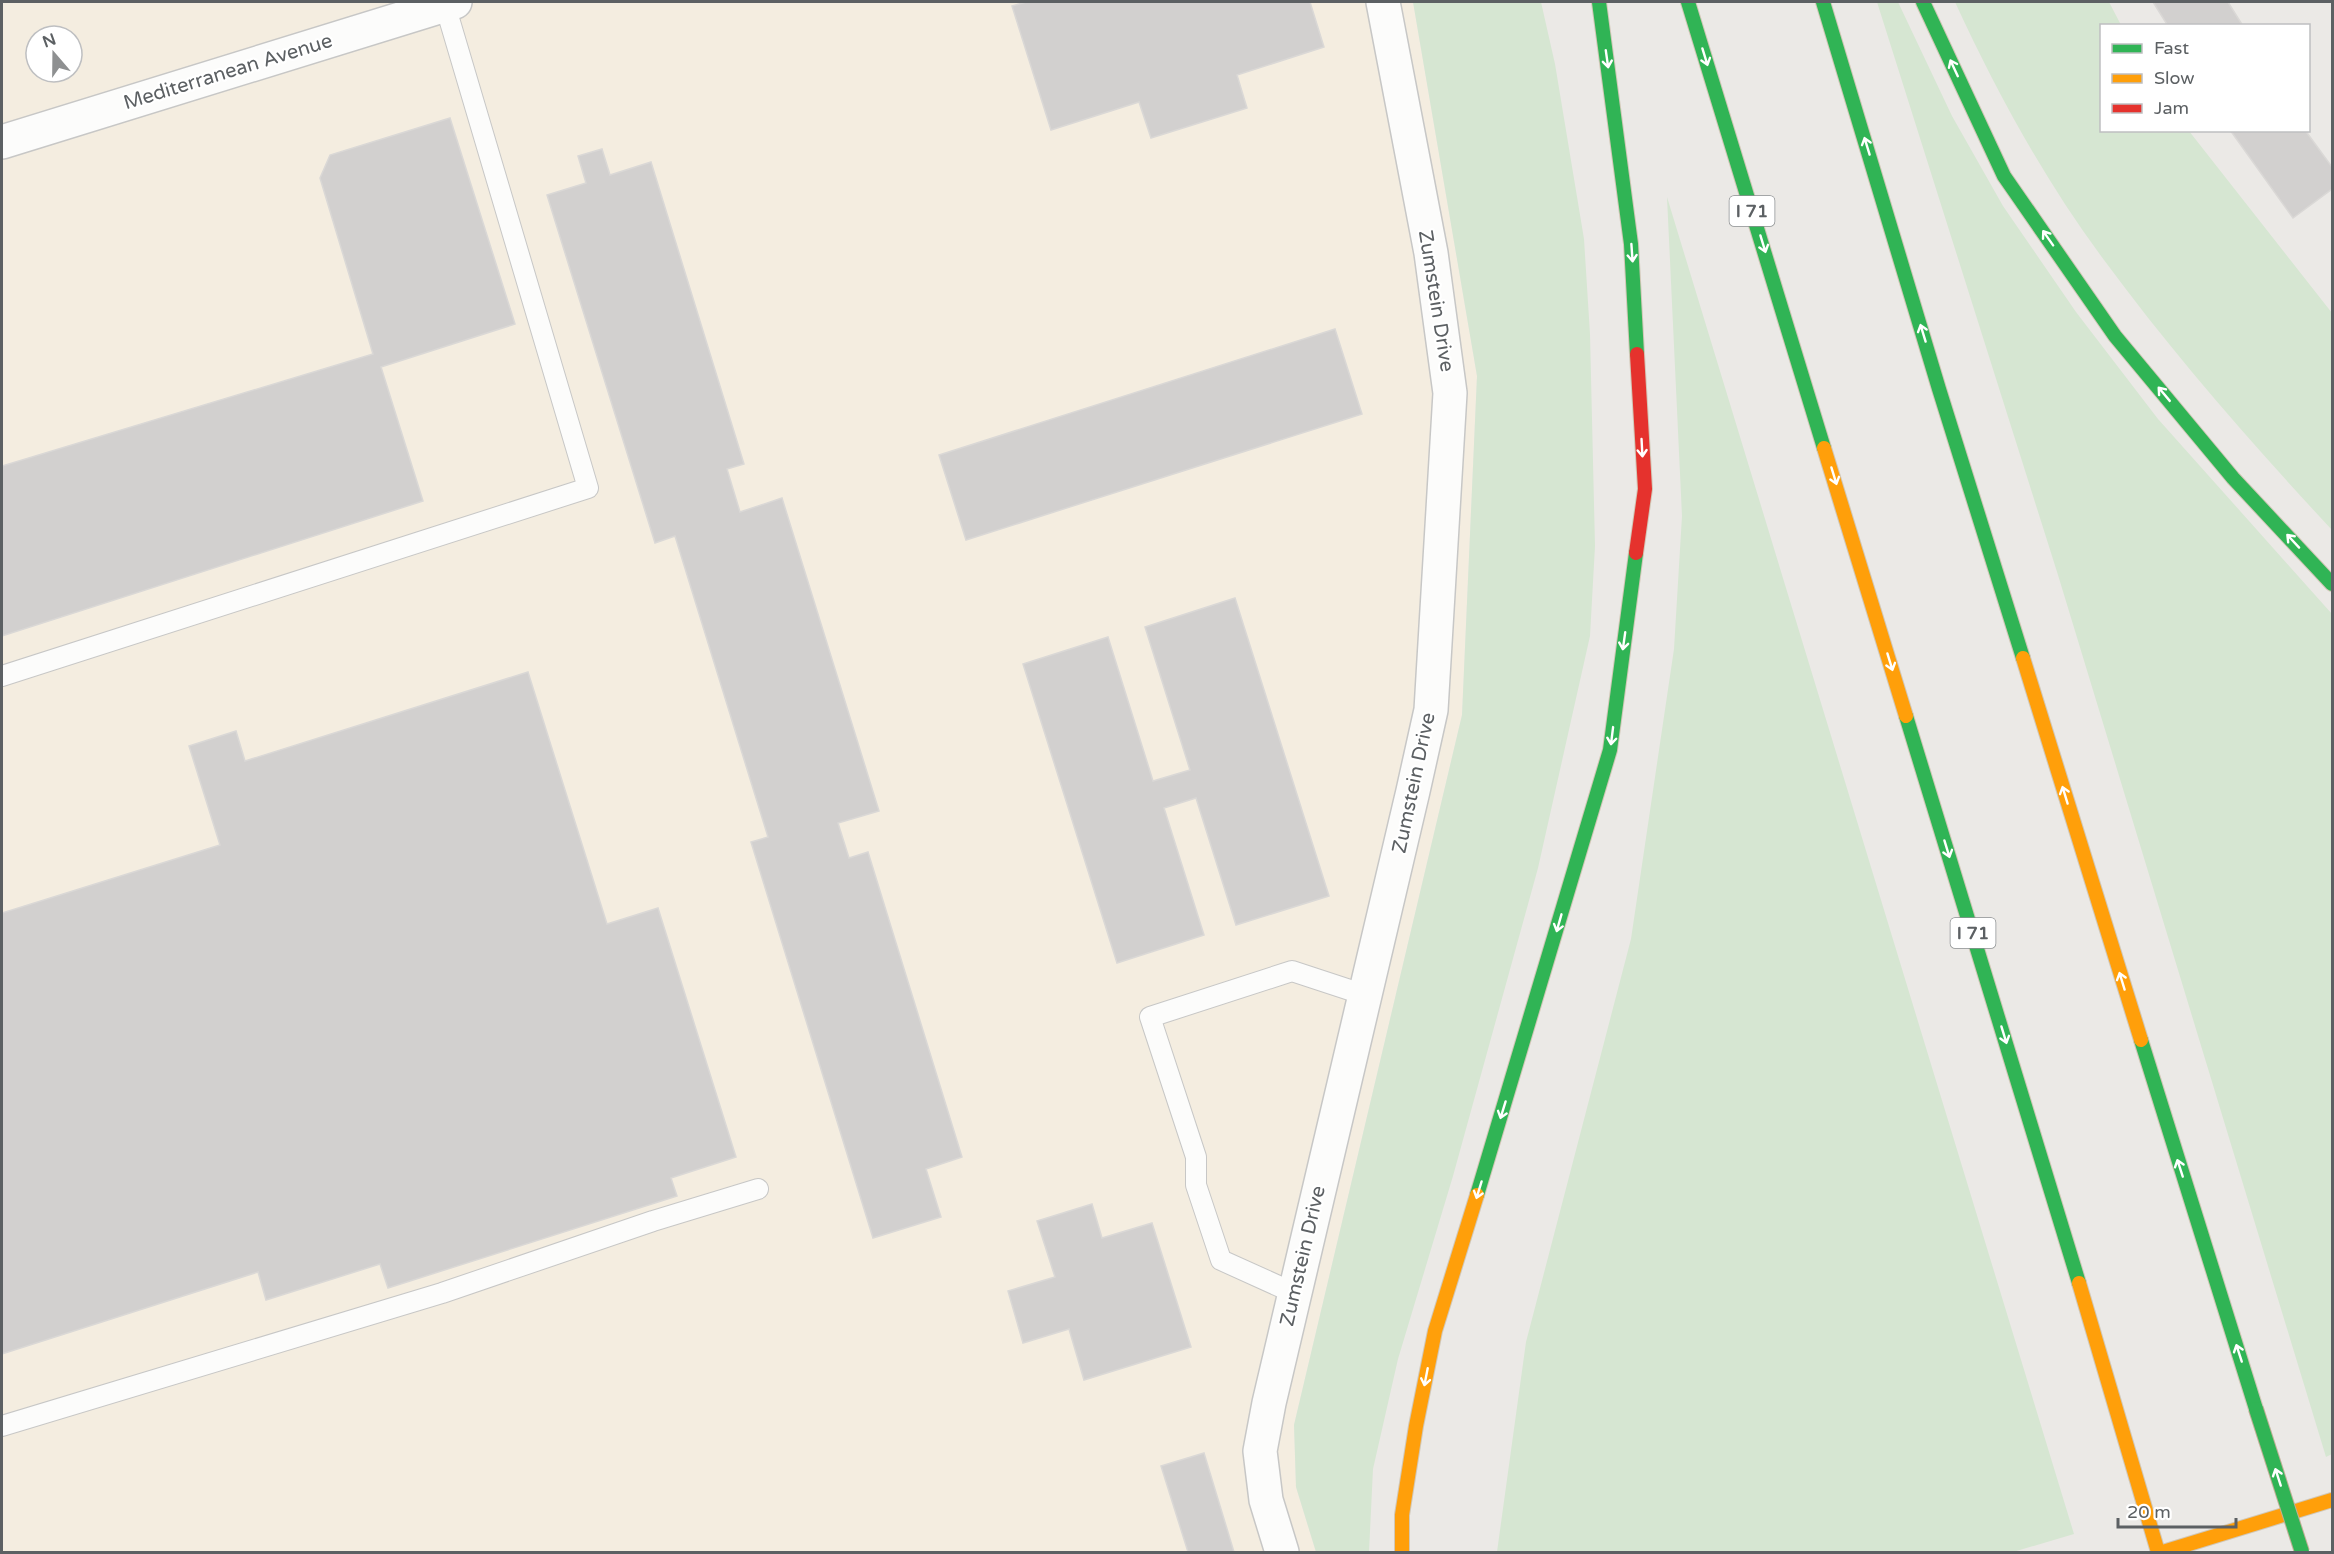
<svg xmlns="http://www.w3.org/2000/svg" width="2334" height="1554" font-family="'Varela Round',sans-serif">
  <rect width="100%" height="100%" fill="#ebe9e6"/>
  <!-- commercial -->
  <path fill="#f4ede0" fill-rule="evenodd" d="M2,2H1413L1477,376L1462,715L1294,1425L1296,1487L1316,1552H2ZM36,36H72V72H36Z"/>
  <!-- green -->
  <path fill="#d6e6d2" d="M1413,2H1541L1555,64L1584,239L1590,334L1595,546L1590,636L1538,868L1453,1176L1398,1359L1373,1469L1369,1552H1316L1296,1487L1294,1425L1462,715L1477,376Z
    M1877,2H1898L1952,116L2003,206L2076,312L2158,419L2332,614V1454L2326,1457L2058,575Z
    M1955,2H2109L2121,25L2102,26V130L2189,131L2332,313V530C2252,444 2174,355 2104,260C2045,181 1996,91 1955,2Z
    M1667,197L2074,1534L2013,1552H1497L1526,1342L1631,939L1674,649L1682,516Z"/>
  <!-- building -->
  <path fill="#d2d0cf" stroke="#dad8d6" stroke-width="1.5" d="M1026,2H1310L1324,47L1237,75L1247,108L1151,138L1139,102L1051,130L1012,6Z
    M2153,2H2228L2243,26H2168Z
    M450,118L515,324L381,367L423,501L2,636V466L373,354L320,178L330,155Z
    M2230,130H2305L2332,167V189L2293,218Z
    M602,149L610,175L651,162L744,464L727,469L740,512L782,498L879,811L838,823L849,858L868,852L962,1157L926,1169L941,1217L873,1238L751,842L768,837L675,536L655,543L547,195L586,183L578,156Z
    M1335,329L1362,414L966,540L939,455Z
    M1235,598L1329,896L1236,925L1196,798L1164,808L1204,935L1117,963L1023,664L1108,637L1153,781L1190,770L1145,627Z
    M528,672L607,924L658,908L736,1157L671,1178L677,1196L388,1288L380,1264L266,1300L258,1272L2,1354V913L220,845L189,746L236,731L245,761Z
    M1092,1204L1102,1238L1152,1223L1191,1347L1084,1380L1069,1329L1023,1343L1008,1291L1055,1277L1037,1221Z
    M1204,1453L1234,1552H1188L1161,1466Z"/>
  <g fill="none" stroke-linecap="round" stroke-linejoin="round">
    <defs>
      <path id="lane" d="M2,676L588,488L445,5
        M1294,1293L1221,1260L1196,1185V1157L1150,1017L1292,971L1365,995
        M2,1426L442,1293L653,1221L758,1189"/>
      <path id="street" d="M2,142L455,2
        M1282,1552L1266,1500L1260,1451L1269,1403L1413,791L1431,710L1450,393L1431,253L1383,2"/>
      <path id="fast" d="M1599,2L1631,244L1637,354
        M1688,2L1824,448
        M1823,2L1939,389L2023,658
        M1923,2L2004,176L2115,336L2233,478L2332,584
        M1906,716L2079,1283
        M2141,1040L2256,1409
        M1477,1195L1610,750L1636,553"/>
      <path id="slow" d="M1824,448L1906,716
        M2023,658L2141,1040
        M2079,1283L2158,1552
        M1402,1552V1515L1416,1426L1435,1331L1477,1195
        M2163,1552L2332,1500"/>
      <path id="jam" d="M1636,553L1645,489L1637,354"/>
    </defs>
    <!-- lane casing -->
    <use href="#lane" stroke="#c7c7c6" stroke-width="22"/>
    <!-- street casing -->
    <use href="#street" stroke="#c7c7c6" stroke-width="36"/>
    <!-- fast casing -->
    <use href="#fast" stroke="#d1c7b6" stroke-width="16"/>
    <!-- slow casing -->
    <use href="#slow" stroke="#d1c7b6" stroke-width="16"/>
    <!-- jam casing -->
    <use href="#jam" stroke="#d1c7b6" stroke-width="16"/>
    <!-- lane -->
    <use href="#lane" stroke="#fcfcfb" stroke-width="20"/>
    <!-- street -->
    <use href="#street" stroke="#fcfcfb" stroke-width="33"/>
    <!-- fast -->
    <use href="#fast" stroke="#30b455" stroke-width="14"/>
    <!-- slow -->
    <use href="#slow" stroke="#ff9f0a" stroke-width="14"/>
    <!-- jam -->
    <use href="#jam" stroke="#e5322d" stroke-width="14"/>
    <defs>
      <path id="fast-bridge" d="M2256,1409L2302,1552"/>
    </defs>
    <!-- fast-bridge casing -->
    <use href="#fast-bridge" stroke="#c0af96" stroke-width="16" stroke-linecap="butt"/>
    <!-- fast-bridge -->
    <use href="#fast-bridge" stroke="#30b455" stroke-width="14"/>
  </g>
  <!-- one-way arrows -->
  <defs><path id="oneway-shaft" d="M-6 0H5M1.5-3L5.5 0L1.5 3" fill="none" stroke-width="1.6" stroke-linecap="round" stroke-linejoin="round" transform="scale(1.5)"/></defs>
  <g stroke="#fff">
    <use href="#oneway-shaft" transform="translate(1705 57) rotate(73)"/>
    <use href="#oneway-shaft" transform="translate(1607 59) rotate(82)"/>
    <use href="#oneway-shaft" transform="translate(1954 68) rotate(-115)"/>
    <use href="#oneway-shaft" transform="translate(1867 146) rotate(-107)"/>
    <use href="#oneway-shaft" transform="translate(2048 238) rotate(-125)"/>
    <use href="#oneway-shaft" transform="translate(1763 244) rotate(73)"/>
    <use href="#oneway-shaft" transform="translate(1632 253) rotate(86)"/>
    <use href="#oneway-shaft" transform="translate(1923 333) rotate(-107)"/>
    <use href="#oneway-shaft" transform="translate(2164 394) rotate(-130)"/>
    <use href="#oneway-shaft" transform="translate(1642 448) rotate(87)"/>
    <use href="#oneway-shaft" transform="translate(1834 476) rotate(73)"/>
    <use href="#oneway-shaft" transform="translate(2293 541) rotate(-133)"/>
    <use href="#oneway-shaft" transform="translate(1624 641) rotate(98)"/>
    <use href="#oneway-shaft" transform="translate(1890 662) rotate(73)"/>
    <use href="#oneway-shaft" transform="translate(1612 736) rotate(97)"/>
    <use href="#oneway-shaft" transform="translate(2065 795) rotate(-107)"/>
    <use href="#oneway-shaft" transform="translate(1947 849) rotate(73)"/>
    <use href="#oneway-shaft" transform="translate(1559 923) rotate(106)"/>
    <use href="#oneway-shaft" transform="translate(2122 981) rotate(-107)"/>
    <use href="#oneway-shaft" transform="translate(2004 1035) rotate(73)"/>
    <use href="#oneway-shaft" transform="translate(1503 1110) rotate(107)"/>
    <use href="#oneway-shaft" transform="translate(2180 1168) rotate(-108)"/>
    <use href="#oneway-shaft" transform="translate(1479 1190) rotate(107)"/>
    <use href="#oneway-shaft" transform="translate(2239 1353) rotate(-108)"/>
    <use href="#oneway-shaft" transform="translate(1426 1377) rotate(101)"/>
    <use href="#oneway-shaft" transform="translate(2278 1477) rotate(-108)"/>
  </g>
  <g text-anchor="middle" dominant-baseline="central" stroke-width="4.5" stroke-linejoin="round" paint-order="stroke">
    <!-- shield labels -->
    <g fill="#fff" stroke="#8d9092" stroke-width="1.5">
      <rect x="1729.5" y="196" width="45" height="30" rx="4.5"/>
      <rect x="1950.5" y="918" width="45" height="30" rx="4.5"/>
    </g>
    <g font-size="18" font-weight="bold" fill="#5c6063">
      <text x="1752" y="211">I 71</text>
      <text x="1973" y="933">I 71</text>
    </g>
    <!-- street labels -->
    <g font-size="20" fill="#5c6063" stroke="#fff">
      <text transform="translate(228 72) rotate(-17)">Mediterranean Avenue</text>
      <text transform="translate(1436 301) rotate(81)">Zumstein Drive</text>
      <text transform="translate(1414 783) rotate(-78)">Zumstein Drive</text>
      <text transform="translate(1303 1256) rotate(-77)">Zumstein Drive</text>
    </g>
  </g>
  <!-- border -->
  <rect width="2334" height="1554" fill="none" stroke="#5c6063" stroke-width="6"/>
  <!-- legend -->
  <rect x="2100" y="24" width="210" height="108" fill="#ffffff" stroke="#bebfc1" stroke-width="1.5"/>
  <rect x="2112" y="44" width="30" height="9" fill="#30b455" stroke="#bebfc1" stroke-width="1.5"/>
  <text x="2154" y="54" font-size="18" fill="#5c6063">Fast</text>
  <rect x="2112" y="74" width="30" height="9" fill="#ff9f0a" stroke="#bebfc1" stroke-width="1.5"/>
  <text x="2154" y="84" font-size="18" fill="#5c6063">Slow</text>
  <rect x="2112" y="104" width="30" height="9" fill="#e5322d" stroke="#bebfc1" stroke-width="1.5"/>
  <text x="2154" y="114" font-size="18" fill="#5c6063">Jam</text>
  <!-- north arrow -->
  <g transform="translate(54 54) rotate(340)"><circle r="28" fill="#ffffff" stroke="#bebfc1" stroke-width="1.5"/>
  <path d="M0-4.5L10 22L0 15L-10 22Z" fill="#8e9091"/>
  <text y="-9" font-size="16" font-weight="bold" text-anchor="middle" fill="#5c6063">N</text>
  </g>
  <!-- scale -->
  <path d="M2118 1518v9h118v-9" fill="none" stroke="#5c6063" stroke-width="3"/>
  <text x="2127" y="1518" font-size="18" fill="#5c6063" stroke="#ffffff" stroke-width="4.5" paint-order="stroke">20 m</text>
</svg>
